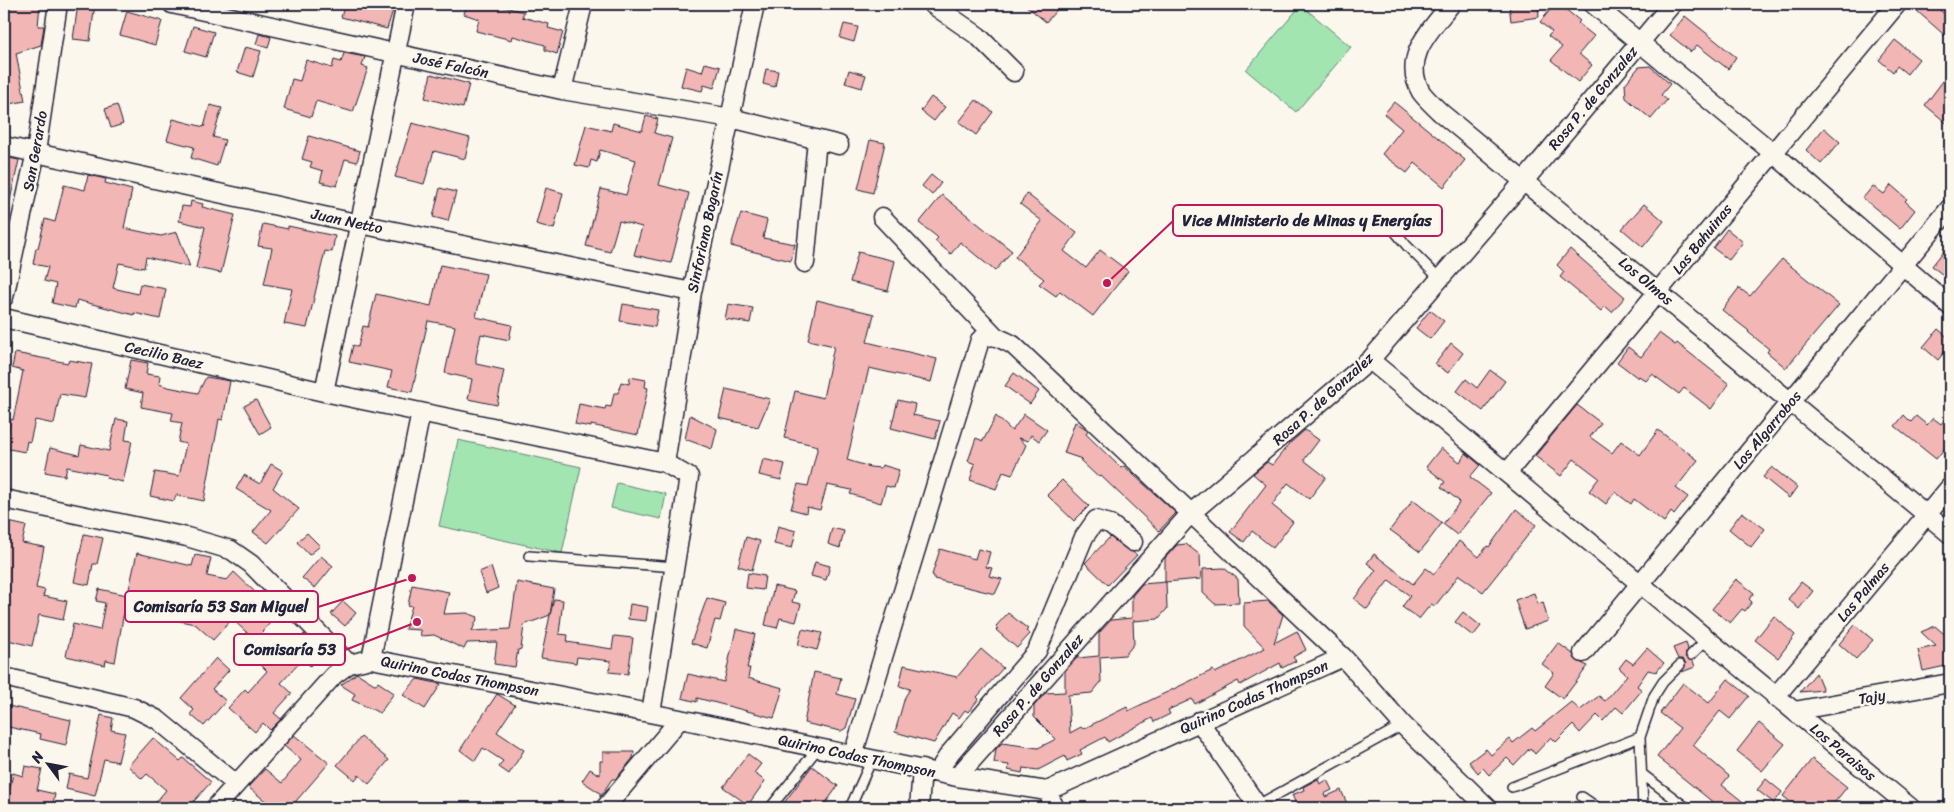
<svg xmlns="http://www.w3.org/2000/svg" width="1954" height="812" font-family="Sriracha,sans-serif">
  <rect width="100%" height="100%" fill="#fbf7ec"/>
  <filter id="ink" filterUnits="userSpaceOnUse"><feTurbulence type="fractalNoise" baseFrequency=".02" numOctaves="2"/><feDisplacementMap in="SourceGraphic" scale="10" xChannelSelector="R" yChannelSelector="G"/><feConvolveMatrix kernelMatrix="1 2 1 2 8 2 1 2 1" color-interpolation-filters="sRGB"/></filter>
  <g filter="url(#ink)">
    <!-- green -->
    <path fill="#a2e5b0" stroke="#628476" d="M1301,5L1351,47L1296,112L1246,70Z
      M458,440L581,467L562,553L439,526Z
      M617,483L666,494L661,519L611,508Z"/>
    <!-- building -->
    <path fill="#f2b6b4" stroke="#22223b" d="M8,4H40L38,26H44L41,45L16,53L25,101L4,105V12H8Z
      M78,4H95L90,41L73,39Z
      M345,4H380L394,7L387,29L341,17Z
      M467,4H493L524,12L522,17L549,24L548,28L563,32L557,54L545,50V45L513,36L512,40L476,31L479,19L464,14Z
      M1024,4H1062L1046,22Z
      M1509,4H1538L1539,17L1511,21Z
      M1555,4H1559L1580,21L1578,23L1594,36L1579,54L1592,65L1578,82L1551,60L1562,47L1548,36L1552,32L1540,22Z
      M1923,4H1933L1950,19V40L1917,11Z
      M127,11L162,21L155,45L120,35Z
      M1685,16L1736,57L1728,69L1697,45L1691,52L1670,35Z
      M844,24L858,27L854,42L840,38Z
      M193,26L214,32L206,57L185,51Z
      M259,34L271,37L268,48L256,44Z
      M1895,40L1919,59L1907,74L1897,66L1893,72L1879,60Z
      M245,47L261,51L253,77L237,72Z
      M344,53L365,57L362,66L368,68L353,112L316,101L311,117L284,109L292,79L300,81L306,60L332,68L334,60L341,62Z
      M705,63L720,67L714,88L704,85L702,91L681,86L686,67L702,72Z
      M1650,66L1670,84L1661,95L1667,100L1651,119L1626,98L1625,84L1639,67Z
      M766,69L778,71L775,87L763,84Z
      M849,70L866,75L862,88L845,83Z
      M431,74L469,84L463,108L425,98Z
      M1943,81L1950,87V126L1925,105Z
      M931,97L945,107L934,121L921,111Z
      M976,100L993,112L976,135L959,122Z
      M1394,102L1465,160L1444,187L1415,163L1407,173L1382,154L1402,129L1384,114Z
      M117,105L123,124L111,128L105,109Z
      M210,105L222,108L213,137L225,140L217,166L191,158L194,147L167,140L173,119L204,127Z
      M646,116L658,119L654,133L672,138L659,185L689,193L671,263L634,255L642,227L619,221L610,252L586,246L601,189L626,195L636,160L600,150L597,162L591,160L589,168L575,165L586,125L611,131L613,123L642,131Z
      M412,123L470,138L465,159L434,151L424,184L395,177Z
      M1824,128L1840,142L1821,164L1806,150Z
      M309,136L360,151L357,162L345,159L337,186L320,182L323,171L310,167L312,162L302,159Z
      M870,140L885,143L873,193L858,189Z
      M4,157L19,160L9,205H4Z
      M88,175L106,179L105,183L132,190L124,228L161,236L177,232L190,267L146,257L144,268L119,263L113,288L138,294L140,284L166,289L160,319L134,313V315L77,300L75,308L52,303L56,284L44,281L48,267L33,264L36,248H38L45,219L55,222L64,185L85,190Z
      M931,175L941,183L932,195L922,186Z
      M1891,185L1907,199L1905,201L1915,210L1900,229L1863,198L1873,186L1884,194Z
      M440,188L456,192L448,221L433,217Z
      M546,188L563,193L554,229L536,224Z
      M1027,194L1077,233L1064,251L1086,268L1100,250L1128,271L1093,316L1060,291L1056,296L1039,284L1044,279L1015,257L1042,221L1020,204Z
      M942,195L1012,251L995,271L960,242L951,254L935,241L938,238L936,236L919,223Z
      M191,201L203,204L202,207L235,215L221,273L196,268L205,227L179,221L182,206L190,207Z
      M1644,204L1664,221L1643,247L1622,229Z
      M741,213L767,220L763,238L795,244L791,261L731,246Z
      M263,224L288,229V226L335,236L332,252L325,251L307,328L284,324L292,289L264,284L272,248L258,246Z
      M1727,229L1743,242L1729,260L1713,248Z
      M1950,243V281L1932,266Z
      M1570,249L1625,297L1612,312L1605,306L1601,311L1560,277L1564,272L1557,265Z
      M858,252L895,261L888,291L850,282Z
      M1782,259L1839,305L1786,368L1767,352L1769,349L1748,332L1749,331L1722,310L1739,288L1750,296Z
      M440,265L486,274L476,317L512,325L509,340L481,334L476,357V364L504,370L497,405L468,399L472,379L445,373L455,326L428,321L412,392L388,387L392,371L349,362L353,345L358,347L363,326L368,327L376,294L431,306Z
      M817,300L874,314L867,342L937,359L931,382L869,368L847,460L870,467L881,468L882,465L899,470L894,488L886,486L881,503L850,494L852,490L827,485L820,510L807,507L806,513L791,509L798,484L808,486L818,446L784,438L795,391L823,398L834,346L808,340Z
      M623,304L658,310L655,327L620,321Z
      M728,304L753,308L750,323L725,319Z
      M1430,310L1444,321L1430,339L1416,328Z
      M1938,329L1950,339V345L1938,360L1923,347Z
      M1659,333L1675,345L1677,343L1729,384L1711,409L1684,388L1679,394L1652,374L1646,381L1639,376L1638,378L1617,362L1628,347L1641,357Z
      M1451,343L1463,353L1448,373L1435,364Z
      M15,353L68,363L69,360L92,364L85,398L60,394L54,424L35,420L30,442L27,441L25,452L4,448V436L7,437L11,419L13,420L23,371L12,368Z
      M131,360L148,363L146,374L160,376L159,384L168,387L198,393L206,377L230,381L223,420L219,419L204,501L176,495L174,501L150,496L155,472L179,476L186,444L178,442L182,423L171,421L173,413L141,407L143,393L125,389Z
      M1490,370L1505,381L1483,411L1457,391L1466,379L1477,388Z
      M1014,373L1039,391L1030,404L1005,386Z
      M630,377L646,380L645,387L648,388L638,435L591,425V427L575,424L579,404L605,409L606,406L611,407L614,393H618L621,382L629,384Z
      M726,389L770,399L758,427L719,418Z
      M256,400L271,427L260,434L244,406Z
      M898,400L915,404L913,415L940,421L935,439L891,428Z
      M1577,405L1601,423L1590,437L1612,453L1621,441L1640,455L1658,430L1698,460L1676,488L1688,497L1674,515L1671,512L1664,522L1634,499L1631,504L1615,492L1606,504L1589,491L1599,478L1574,459L1561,476L1535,456Z
      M1950,413V442L1936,459L1895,426L1904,415L1911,422L1916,416L1927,425L1933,418L1941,424Z
      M1024,414L1047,430L1039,441L1031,435L1028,441L1018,438L1026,445L1012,475L1003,472L996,489L970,480L975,464L968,461L976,438L983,441L996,416L1012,431Z
      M690,415L717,429L712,449L685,439Z
      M116,419L128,421L125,440L132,441L123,482L106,478L107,475L67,467L65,476L45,472L50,448L79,455L81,445L109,451Z
      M1075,422L1088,430L1086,434L1121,468L1124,466L1176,513L1159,531L1100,475L1098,477L1080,460L1082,459L1064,453Z
      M1305,430L1319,440L1304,460L1326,477L1309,499L1288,483L1272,505L1293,522L1273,548L1252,531L1244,542L1230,532L1266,485L1253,474L1267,462L1272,465L1289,444Z
      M1441,448L1460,462L1466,453L1480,465L1470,477L1491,493L1457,535L1443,524L1459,503L1458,500L1441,487L1445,482L1426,467Z
      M763,459L785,464L781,480L759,475Z
      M271,464L283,471L273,488L299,509L268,543L253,532L271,510L236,489L244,475L260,484Z
      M1772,467L1797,487L1789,498L1763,477Z
      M1062,480L1089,506L1074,521L1047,495Z
      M1413,500L1442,523L1420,552L1390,530Z
      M1516,509L1536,525L1483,592L1459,575L1435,606L1431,604L1419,619L1402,607L1410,596L1389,580L1367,609L1354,599L1376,570L1367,563L1374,554L1413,584L1426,568L1434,574L1459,541L1479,557L1487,546L1489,547Z
      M1742,512L1765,529L1751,547L1729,529Z
      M4,521L26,526L22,543L44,547L36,588L45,590L43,596L67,601L63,620L39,615L32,646L4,639Z
      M778,526L796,531L792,548L774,544Z
      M832,528L844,531L840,548L828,544Z
      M307,533L320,546L309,555L297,542Z
      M84,534L103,538L97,564H93L89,585L74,582Z
      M746,537L760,541L752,570L738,566Z
      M1110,537L1137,555L1108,585L1085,563Z
      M1186,544L1200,555L1201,579L1165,582V558L1177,545Z
      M940,549L975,559L978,549L990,552L986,567L992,568L989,576L1002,579L995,594L934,579V576L932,575Z
      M137,553L192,566L195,555L211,558L207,576L227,580L234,572L278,614L255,640L232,619L213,640L195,624L155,616L160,597L129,589Z
      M321,556L333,566L315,588L302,578Z
      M815,562L830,566L826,580L811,576Z
      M491,567L498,588L486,593L479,572Z
      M1224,568L1238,579L1239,603L1215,604L1203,593V569Z
      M748,573L765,576L763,590L746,588Z
      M1736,579L1754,593L1749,599L1752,602L1745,611L1742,609L1730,623L1712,609Z
      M517,582L554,589L550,615L554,599L563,600L559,634L568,635L567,642L612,649L614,636L633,638L628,674L609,672L611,661L577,657L576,663L541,658L550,615L524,625L521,649L518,650L515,667L494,664L497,642L467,643L464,649L434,635L421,636L420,630L405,629L412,606L408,605L412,585L449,592L444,614L467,613L478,617L472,631L510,629Z
      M1166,582L1167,609L1158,619L1133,621L1134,644L1125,655L1100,657L1101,682L1092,693L1068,695L1070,733L1081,727L1083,729L1127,707L1128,711L1213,670L1215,673L1265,648L1244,626V603L1268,601L1283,615L1274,643L1297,631L1306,650L1293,657L1296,661L1282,668L1280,663L1240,685L1238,681L1195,704L1192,699L1168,710L1170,714L1154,722L1152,718L1108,742L1105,737L1080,750L1082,754L1067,761L1065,756L1038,770L1023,768L1022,773L1008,770L1009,765L994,763L996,749L1002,743L1038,748L1056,739L1034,717V706L1045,693L1065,692V671L1077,658L1099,656V633L1111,620L1132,618V596L1142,584Z
      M1801,582L1813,591L1799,609L1788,599Z
      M774,586L795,591L792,602L801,604L796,622L780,618L777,628L765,625Z
      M99,589L127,595L115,662L106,660L105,665L66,656L73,624L100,630L105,603L96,601Z
      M1534,593L1538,604L1543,602L1548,621L1525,629L1515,600Z
      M707,598L725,603L720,621L715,620L707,648L691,643Z
      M343,601L356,613L345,626L331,614Z
      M630,604L648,607L646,621L628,619Z
      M1463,612L1481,626L1473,636L1455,622Z
      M1008,613L1028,629L1026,631L1030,634L1017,648L996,630L998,628L996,626Z
      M1774,616L1795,635L1778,658L1755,640Z
      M1855,625L1873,640L1856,659L1839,644Z
      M1935,626L1950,639V665L1923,671L1918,650L1936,646L1921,632Z
      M736,629L755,634L747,668H750L748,678L783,688L774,718L697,698V702L682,698L688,674L724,682Z
      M802,629L822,633L817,650L798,645Z
      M304,634L322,652L310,666L303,659L281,683L292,693L274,713L281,719L270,730L263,723L255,732L228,708L245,689L248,692L267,671L259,663L276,644L287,653Z
      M1558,643L1573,654L1577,661L1588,666L1563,699L1545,686L1554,673L1542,664Z
      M1686,643L1688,649L1685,657L1693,661L1695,667L1682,672L1686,663L1682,659H1678L1673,648Z
      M1647,648L1664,663L1656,672L1648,670L1637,686L1642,690L1623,713L1616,707L1603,721L1597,715L1580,733L1573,725L1556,742L1551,737L1535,754L1530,748L1514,765L1507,758L1489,775L1483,768L1478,773L1469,762L1486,749L1491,755L1510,739L1513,743L1532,728L1535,731L1571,702L1580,710L1599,696L1605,701L1627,675L1619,668L1626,659L1633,664Z
      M981,649L1003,668L977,697L979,699L968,712L965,710L959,718L952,713L934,743L895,732L905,697L910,689L899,686L904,665L957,677Z
      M216,658L229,670L212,689L226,701L204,726L190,714L194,710L181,698Z
      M814,672L841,678L837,694L855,699L846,728L841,731L804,723Z
      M357,673L376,685L378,682L394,693L380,713L352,700L355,694L341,685Z
      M1816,673L1823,690L1800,692Z
      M417,679L441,684L425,709L403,695Z
      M1728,679L1749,696L1730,719L1720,711L1693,745L1729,776L1722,785L1742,801L1737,808H1720L1657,757L1680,728L1660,713L1683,683L1709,703Z
      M497,694L515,705L497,732L524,750L509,774L499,767L503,761L483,748L475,761L460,750Z
      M4,705L71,720L66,745L40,739L41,734L4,726Z
      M101,715L113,718L111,730L125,733L118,762L104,759L95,796L66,789L69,774L87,778Z
      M1759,723L1785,744L1762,771L1737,751Z
      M294,735L329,763L290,808H274L248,787L265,769L282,783L301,760L284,746Z
      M361,737L389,760L369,784L359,775L355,780L337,765Z
      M153,738L180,761L183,758L211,782L188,808H151L166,790L147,774L142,779L128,766Z
      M603,752H634L633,758L616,779H612L600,797V793L582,781L590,769L600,775V761H603Z
      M748,754L761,764L754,773L765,781L748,805L723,787Z
      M1812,759L1847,787L1830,808H1798L1783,796Z
      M25,766L42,769L37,790L55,794L52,808H6L13,773L23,776Z
      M812,766L838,786L822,808H780Z
      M1318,779L1320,784L1327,780L1332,790L1324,794L1325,797L1341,790L1349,808H1300L1302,807L1300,804L1297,806L1292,795L1304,790L1303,787Z
      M1766,779L1782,792L1774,803L1757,790Z"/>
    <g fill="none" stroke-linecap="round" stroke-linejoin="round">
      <defs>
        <path id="service" d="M1378,211L1407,246L1440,279
          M529,556L676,567
          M1691,655L1706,640
          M1642,774L1687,808
          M1512,787L1640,737
          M1582,797L1598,808
          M1258,805L1403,725
          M770,808L818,748
          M850,808L872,759
          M1643,808L1640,737L1654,696L1663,682L1680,665"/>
        <path id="minor" d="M172,4L562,90L731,118L839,145
          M932,4L978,36L1014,72
          M1451,4C1431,30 1401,57 1421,92C1426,99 1434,106 1440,112L1950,534
          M1593,4L1772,152L1950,306
          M562,90L583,4
          M4,146L360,224L692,292
          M882,217L995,336
          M805,263L817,140
          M4,297L36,152L58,4
          M4,318L324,392L665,463L689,477L651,713
          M1370,360L1911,808
          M324,392L406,4
          M665,463L692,292L755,4
          M1507,473L1897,4
          M4,499L187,537L231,550L251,564L349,664
          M1583,653L1950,208
          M371,659L421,412
          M4,677L134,708L158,720L236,784
          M1775,697L1950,487
          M1794,711L1950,683
          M1199,721L1259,808
          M853,755L980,340C992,332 1001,339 1013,345L1343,657L1403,725L1488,808
          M937,773L950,753L1037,651L1084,537L1096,520L1110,524L1133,542
          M957,777L1190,514L1370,360L1524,181L1672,4
          M1047,791L1055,808
          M215,808L334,675L349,664L371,659L680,719L957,777L1047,791L1343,657
          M605,808L680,719
          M919,808L922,769"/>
      </defs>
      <!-- service casing -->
      <use href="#service" stroke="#22223b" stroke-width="12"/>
      <!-- minor casing -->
      <use href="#minor" stroke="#22223b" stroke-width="21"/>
      <!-- service -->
      <use href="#service" stroke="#fbf7ec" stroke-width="9"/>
      <!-- minor -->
      <use href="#minor" stroke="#fbf7ec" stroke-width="18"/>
    </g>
  </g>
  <g text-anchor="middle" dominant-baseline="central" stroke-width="5" stroke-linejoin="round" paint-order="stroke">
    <!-- street labels -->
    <g font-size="15" fill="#22223b" stroke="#fbf7ec">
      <text transform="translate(451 65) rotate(12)">José Falcón</text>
      <text transform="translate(1593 98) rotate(-50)">Rosa P. de Gonzalez</text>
      <text transform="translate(35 151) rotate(-80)">San Gerardo</text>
      <text transform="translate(347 221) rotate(12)">Juan Netto</text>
      <text transform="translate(705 232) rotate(-78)">Sinforiano Bogarín</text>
      <text transform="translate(1702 239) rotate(-51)">Las Bahuinas</text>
      <text transform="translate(1646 281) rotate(40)">Los Olmos</text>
      <text transform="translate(164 355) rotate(13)">Cecilio Baez</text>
      <text transform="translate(1323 399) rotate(-42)">Rosa P. de Gonzalez</text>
      <text transform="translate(1767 430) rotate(-50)">Los Algarrobos</text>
      <text transform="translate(1863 592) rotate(-50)">Las Palmas</text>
      <text transform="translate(460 676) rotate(11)">Quirino Codas Thompson</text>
      <text transform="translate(1038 685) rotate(-49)">Rosa P. de Gonzalez</text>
      <text transform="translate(1254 697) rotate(-24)">Quirino Codas Thompson</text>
      <text transform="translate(1872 697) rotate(-10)">Tajy</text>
      <text transform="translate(1843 752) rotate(40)">Los Paraisos</text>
      <text transform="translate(857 756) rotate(12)">Quirino Codas Thompson</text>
    </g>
  </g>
  <!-- callouts -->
  <path fill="none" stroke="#c2185b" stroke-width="2" d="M1107 283L1173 221M412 578L318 607M417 622L345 650"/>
  <g fill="#c2185b" stroke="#fbf7ec" stroke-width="2">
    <circle cx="1107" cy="283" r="5"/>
    <circle cx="412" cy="578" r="5"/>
    <circle cx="417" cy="622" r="5"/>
  </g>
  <g fill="#fbf7ec" stroke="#c2185b" stroke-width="2">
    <rect x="1173" y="205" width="269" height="31" rx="5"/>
    <rect x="125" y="591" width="193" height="31" rx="5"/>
    <rect x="234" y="634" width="111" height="31" rx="5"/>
  </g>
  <g font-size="16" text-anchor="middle" font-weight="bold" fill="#22223b">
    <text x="1307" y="226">Vice Ministerio de Minas y Energías</text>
    <text x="221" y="612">Comisaría 53 San Miguel</text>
    <text x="290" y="655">Comisaría 53</text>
  </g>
  <!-- margin -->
  <rect width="1954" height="812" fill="none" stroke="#fbf7ec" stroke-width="20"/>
  <rect x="10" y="10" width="1934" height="792" fill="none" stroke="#22223b" stroke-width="2" filter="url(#ink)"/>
  <!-- north arrow -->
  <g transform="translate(48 764) rotate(302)" stroke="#fbf7ec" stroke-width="4" paint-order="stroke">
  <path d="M0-4L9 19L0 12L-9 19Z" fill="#22223b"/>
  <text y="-8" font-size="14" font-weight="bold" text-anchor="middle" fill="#22223b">N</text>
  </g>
</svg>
